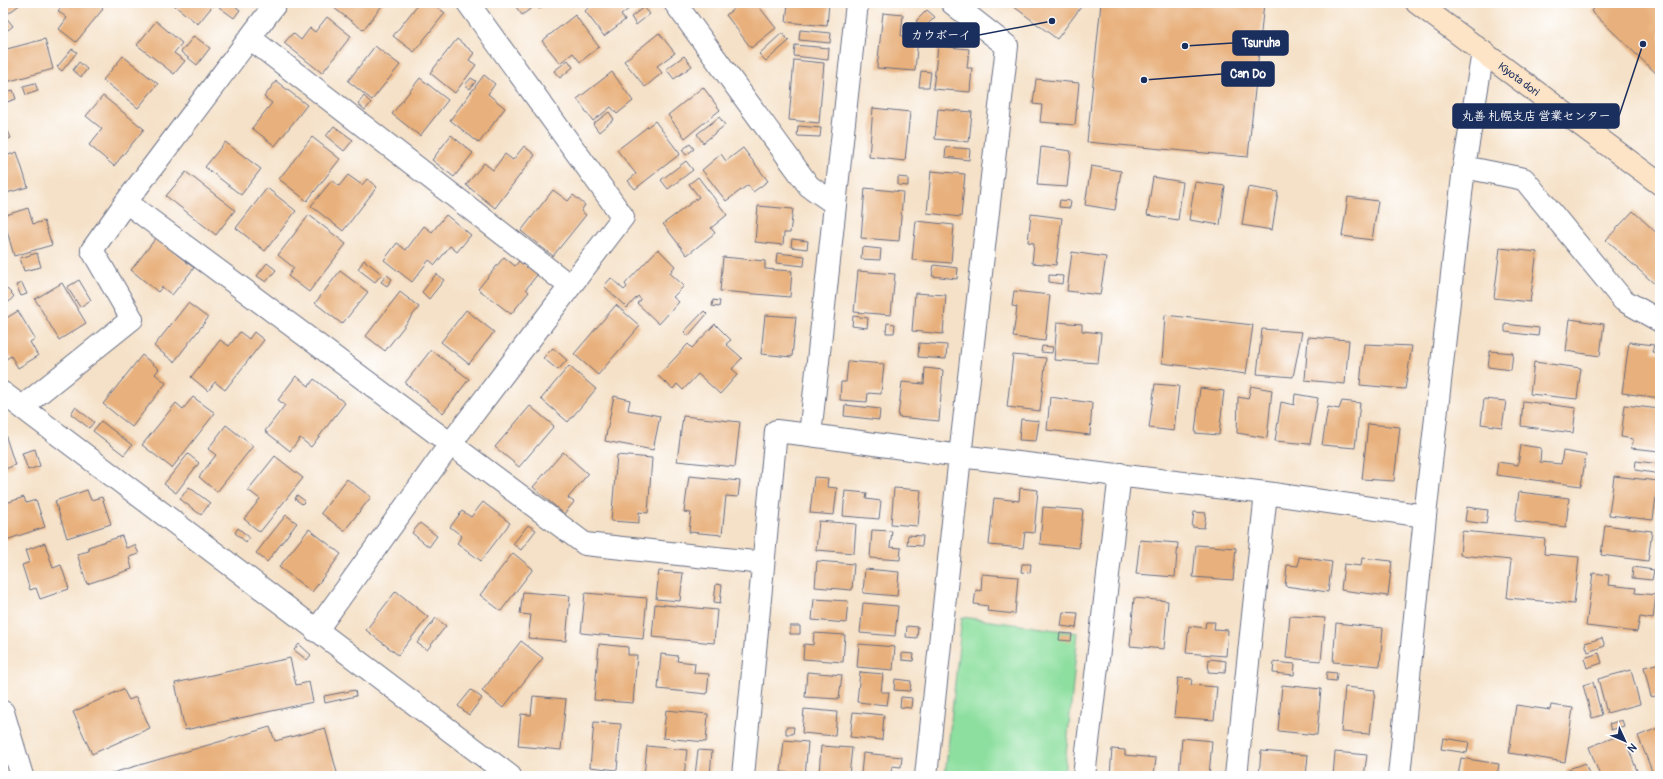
<svg xmlns="http://www.w3.org/2000/svg" width="1663" height="779" font-family="Pangolin,'Klee One',sans-serif">
  <rect width="100%" height="100%" fill="#fff"/>
  <filter id="ink" filterUnits="userSpaceOnUse"><feTurbulence type="fractalNoise" baseFrequency=".025" numOctaves="2"/><feDisplacementMap in="SourceGraphic" scale="8" xChannelSelector="R" yChannelSelector="G"/><feConvolveMatrix kernelMatrix="1 2 1 2 8 2 1 2 1" color-interpolation-filters="sRGB"/></filter>
  <filter id="wash" filterUnits="userSpaceOnUse"><feTurbulence type="fractalNoise" baseFrequency=".012" numOctaves="4" result="noise"/><feDisplacementMap in="SourceGraphic" scale="16" xChannelSelector="R" yChannelSelector="G"/><feGaussianBlur stdDeviation="0.9" result="paint"/><feColorMatrix in="noise" values="0 0 0 0 0 0 0 0 0 0 0 0 0 0 0 0 0 1.4 0 .05"/><feComposite in="paint" operator="in"/></filter>
  <g filter="url(#wash)">
    <rect width="100%" height="100%" fill="#f5e1c7"/>
    <!-- green -->
    <path fill="#8ddf9f" stroke="#54877e" d="M962,617L1078,633L1064,776H945Z"/>
    <g id="blocks">
      <!-- building -->
      <path fill="#e8b07c" d="M3,3H22L5,16L13,26L4,33Z
        M64,3H96L103,9L76,42L59,29L67,18L58,11Z
        M171,3H215L198,24Z
        M223,3H231L240,10L234,18L219,7Z
        M338,3H384L363,30L334,8Z
        M419,3H432L445,13L414,52L393,36Z
        M513,3H547L539,9L536,5L522,15Z
        M594,3H632L634,5L621,15L625,20L604,36L585,11Z
        M741,3H756L776,28L751,48L726,15Z
        M788,3H829L827,26L786,22Z
        M1009,3H1084L1057,39Z
        M1101,3H1264L1248,157L1087,142Z
        M1598,3H1660V77L1591,11Z
        M644,7L650,14L636,25L631,17Z
        M927,10L935,17L924,28L916,21Z
        M883,13L903,15L901,36L918,37L915,71L877,68Z
        M575,15L599,47L580,62L573,53L560,63L542,41Z
        M327,17L351,36L322,73L284,43L293,33L301,40L310,28L315,32Z
        M156,21L182,43L174,53L185,61L174,74L137,45Z
        M800,30L831,33L830,43L799,40Z
        M659,33L675,53L657,66L662,73L645,87L624,61Z
        M782,33L789,41L766,61L759,54Z
        M194,36L210,48L197,65L181,52Z
        M45,39L53,69L3,83V50Z
        M457,39L474,53L469,60L476,65L455,93L430,73Z
        M795,45L829,48L828,60L794,56Z
        M375,46L400,65L372,100L348,81Z
        M938,46L969,49L967,68H972L970,92L933,89Z
        M72,49L77,52L62,71L57,67Z
        M123,56L158,84L138,108L103,80Z
        M684,56L692,66L674,79L666,69Z
        M568,60L573,67L560,78L554,71Z
        M794,60L824,63L819,123L789,120Z
        M79,62L87,69L81,77L73,70Z
        M921,71L931,72L929,87H919Z
        M612,72L633,101L617,114L611,107L593,121L577,99Z
        M484,75L495,84L488,94L505,108L479,143L450,120Z
        M420,78L448,100L420,136L392,114Z
        M471,78L476,81L470,89L465,85Z
        M1036,79L1079,83L1075,125L1040,122L1042,105L1033,104Z
        M276,81L307,105L275,146L252,128L272,103L264,97Z
        M35,83L38,91L26,95L23,86Z
        M703,87L720,110L685,138L668,115Z
        M13,90L16,99L7,102L4,93Z
        M103,96L144,129L114,166L89,145L102,129L86,116Z
        M364,96L371,103L365,110L358,104Z
        M873,108L910,112L905,161L869,157Z
        M938,109L972,112L969,142L935,139Z
        M609,112L614,119L599,132L593,124Z
        M719,117L725,125L703,143L697,134Z
        M655,121L680,154L635,189L628,181L636,174L617,150Z
        M334,126L353,140L344,151L326,136Z
        M798,126L821,128L820,137L797,136Z
        M7,129L11,138L3,141V130Z
        M451,135L473,153L454,177L432,160Z
        M312,137L340,159L307,201L279,179Z
        M225,142L261,169L241,195L205,167Z
        M690,144L694,149L686,155L682,150Z
        M524,146L535,155L495,208L466,185L484,163L493,170L505,154L513,160Z
        M946,147L970,149L969,160L945,157Z
        M1041,147L1071,151L1067,187L1037,185Z
        M743,148L768,181L753,192L748,185L726,201L702,170L721,154L726,161Z
        M17,152L28,187L3,194V157Z
        M686,161L693,170L668,189L661,180Z
        M1091,166L1121,171L1115,210L1085,205Z
        M931,171L965,174L961,217L927,213Z
        M186,172L235,210L216,235L166,196Z
        M348,175L362,185L367,179L377,187L343,231L311,206L332,180L339,186Z
        M698,177L727,215L711,228L715,233L687,255L663,224L699,197L689,184Z
        M898,177L908,178V186L898,185Z
        M1153,177L1183,182L1178,220L1147,215Z
        M1195,182L1225,186L1220,225L1189,220Z
        M1248,187L1278,192L1272,230L1242,225Z
        M267,188L296,211L265,251L236,228Z
        M865,188L903,192L899,241L861,238Z
        M553,190L568,201L573,195L585,205L581,211L586,215L553,256L521,231Z
        M1348,197L1378,201L1372,240L1342,236Z
        M1060,200L1071,201L1070,208L1059,207Z
        M758,206L793,209L790,233H784L783,245L755,242Z
        M28,208L33,224L44,221L52,245L14,256L3,216Z
        M1633,211L1660,236V289L1606,240Z
        M1031,214L1062,218L1056,265L1032,263L1034,243L1028,242Z
        M309,215L346,244L309,292L288,276L294,268L278,255Z
        M446,215L471,235L457,252L450,246L435,265L429,260L412,282L384,260L397,243L406,250L424,226L432,232Z
        M916,221L954,225L951,263L912,260Z
        M156,238L194,268L172,295L162,287L158,292L131,270Z
        M792,239L808,241L807,249L791,247Z
        M862,247L881,249L880,260L861,259Z
        M1500,248L1537,252L1530,302L1494,298Z
        M658,249L675,266L670,273L684,286L673,297L679,302L659,324L637,303L641,300L638,296L627,308L604,286L611,278L624,290L627,287L625,284Z
        M1072,252L1106,257L1100,295L1067,291Z
        M37,253L41,267L24,271L20,258Z
        M777,253L805,256L804,266L776,263Z
        M504,257L515,266L519,261L537,275L526,289L529,292L511,314L478,289Z
        M723,257L765,261V269L792,271L790,297L720,291Z
        M364,260L382,274L375,282L358,269Z
        M267,263L276,270L266,282L257,276Z
        M934,265L958,268L957,279L932,276Z
        M340,271L368,292L342,324L315,303Z
        M858,271L895,274L891,315L854,312Z
        M436,274L444,280L429,299L422,292Z
        M387,275L392,279L387,286L381,282Z
        M1049,275L1063,276L1062,284L1049,282Z
        M79,280L91,300L80,307L67,287Z
        M22,283L27,294L21,296L16,285Z
        M62,283L86,323L59,340L35,299Z
        M7,289L14,296L8,303L3,298V293Z
        M1014,291L1050,295L1045,341L1013,337L1017,307L1012,306Z
        M400,292L419,307L385,351L366,336Z
        M915,293L946,295L943,334L912,331Z
        M713,300L720,301L719,307L712,306Z
        M188,303L208,318L174,362L154,346Z
        M616,305L640,326L598,375L574,354Z
        M466,310L494,332L469,364L441,342Z
        M18,311L35,339L30,342L38,356L18,368L11,356L3,361V320Z
        M704,311L707,314L688,336L684,332Z
        M765,315L796,317L792,357L761,354Z
        M1165,315L1253,325L1246,374L1162,363Z
        M853,316L868,318L867,328L852,326Z
        M1570,319L1604,324L1600,356L1566,351Z
        M1057,322L1082,324V331L1101,333L1098,363L1054,360Z
        M887,323L895,324L894,333H886Z
        M715,324L731,340L726,344L742,358L732,369L738,374L720,394L698,374L683,390L677,384L673,389L658,376L688,344L692,348Z
        M1505,324L1539,328L1538,336L1505,332Z
        M1262,329L1302,332L1293,377L1257,374Z
        M240,332L249,339L254,332L264,340L225,390L215,382L208,391L191,377L220,340L229,346Z
        M1308,337L1349,340L1345,384L1305,380Z
        M1629,342L1654,345L1652,352L1660,353V398L1622,393Z
        M919,343L947,345L946,359L918,357Z
        M1364,344L1412,346L1405,389L1360,385Z
        M1042,346L1053,347L1052,353L1041,352Z
        M553,348L567,360L558,370L543,358Z
        M431,350L469,379L443,413L405,383Z
        M1490,351L1513,353L1511,370L1488,367Z
        M142,355L159,369L155,374L166,383L132,427L103,404Z
        M1013,355L1046,358L1040,411L1007,407Z
        M848,361L884,364L881,394L868,393L867,402L840,400L841,382H846Z
        M1534,362L1581,368L1577,399L1530,394Z
        M569,366L596,389L568,422L541,399Z
        M925,368L943,370L939,421L898,417L902,382L924,384Z
        M296,376L309,386L314,379L345,403L311,447L300,438L290,451L265,431L285,405L278,400Z
        M1155,384L1179,386L1174,431L1149,428Z
        M1251,386L1272,390L1267,438L1237,433L1238,397L1248,399Z
        M1200,388L1224,391L1219,435L1195,433Z
        M1295,394L1318,398L1310,444L1275,441L1281,402L1294,405Z
        M614,396L630,400L628,410L660,416L653,450L605,441Z
        M193,397L215,413L172,468L142,445L176,403L183,409Z
        M1050,397L1092,403L1090,435L1047,430Z
        M1484,399L1506,401L1502,427L1481,424Z
        M1342,401L1360,403L1355,448L1322,445L1328,407L1339,409Z
        M1523,401L1576,408L1573,433L1521,426Z
        M845,405L880,409L879,420L844,416Z
        M1625,405L1660,409V451L1631,448L1633,439L1621,437Z
        M530,406L554,426L519,467L495,447Z
        M75,407L94,422L89,428L71,414Z
        M683,416L740,422L735,467L677,461Z
        M1021,419L1039,421L1036,441L1019,440Z
        M101,421L132,445L124,455L93,431Z
        M1368,424L1400,427L1394,481L1362,479Z
        M226,425L253,446L217,492L199,477L216,455L208,449Z
        M3,428L15,465L3,470Z
        M1521,445L1541,448L1540,462L1561,464L1563,451L1586,455L1581,486L1496,475L1498,462L1518,465Z
        M35,449L40,466L28,470L22,453Z
        M563,452L588,474L568,498L574,502L564,514L533,487Z
        M188,454L199,463L176,493L164,484Z
        M617,455L652,458L648,513L639,512V523L611,521Z
        M275,456L303,478L260,532L244,519L260,499L248,490Z
        M1636,461L1660,464V474L1635,470Z
        M689,476L740,481L738,497L726,496L722,535L689,532L691,513L684,512Z
        M1614,476L1658,481L1653,520L1609,515Z
        M814,477L828,478L827,487L837,488L834,515L810,513Z
        M347,479L371,497L344,531L321,513Z
        M189,487L210,503L201,515L180,499Z
        M894,488L921,490L918,526L891,524Z
        M1020,488L1038,490L1034,533L1025,532L1023,548L989,545L994,498L1019,501Z
        M87,490L91,500L102,497L111,524L67,538L55,501Z
        M845,491L867,493L866,499L881,501L879,519L843,516Z
        M1519,492L1569,498L1566,527L1515,521Z
        M297,495L305,501L302,504L295,499Z
        M24,497L26,503L36,500L45,527L3,541V514H5L3,504Z
        M483,502L510,523L481,561L457,543L462,536L450,527L462,511L471,517Z
        M1043,507L1083,510L1079,548L1040,544Z
        M1467,507L1488,510L1486,524L1465,521Z
        M1194,512L1206,513L1204,528L1192,527Z
        M286,515L297,523L267,562L256,553Z
        M819,521L856,524L854,553L816,550Z
        M420,523L437,536L429,547L412,533Z
        M528,525L536,530L521,550L513,544Z
        M1605,525L1652,531L1648,561L1601,555Z
        M238,528L249,537L246,542L235,533Z
        M309,529L341,554L312,592L279,567Z
        M872,530L892,531L890,547L901,548L900,560L870,558Z
        M1462,531L1545,539L1544,554L1579,557L1574,604L1507,598L1511,560L1460,555Z
        M908,535L923,536L922,546L907,545Z
        M122,536L126,548L135,545L139,554L129,557L132,569L87,584L77,554L89,551L88,547Z
        M1140,540L1178,543L1175,577L1136,574Z
        M45,543L53,568L61,565L69,589L40,599L36,588L30,590L22,565L30,562L26,550Z
        M1196,545L1236,548L1233,580L1193,577Z
        M513,553L533,569L501,611L480,595Z
        M1299,557L1332,562L1328,592L1285,586L1287,565L1298,566Z
        M1362,558L1392,561L1388,596L1341,590L1344,564L1361,566Z
        M817,561L854,564L852,590L815,587Z
        M1022,564H1031L1030,573L1021,572Z
        M1633,567L1654,570L1652,580L1632,578Z
        M865,569L899,572L897,596L863,593Z
        M659,571L683,573L680,601L656,599Z
        M1593,573L1609,575L1608,585L1636,588L1635,593L1656,595L1653,619L1640,617L1637,632L1586,626Z
        M982,574L1018,577L1015,614L987,611L988,606L974,604L976,590L981,591Z
        M716,584L722,585L720,603L714,602Z
        M396,591L428,617L398,655L366,630Z
        M523,592L570,596L566,641L528,638L531,615L520,614Z
        M585,593L647,598L643,639L581,633Z
        M1134,598L1168,601L1164,649L1130,646Z
        M814,599L848,601L846,623L812,620Z
        M863,603L898,606L895,636L860,633Z
        M655,604L717,610L714,643L652,637Z
        M1063,612L1078,613L1076,628L1061,626Z
        M1290,616L1325,618L1321,661L1286,658Z
        M436,618L446,626L427,650L417,643Z
        M1206,622H1215L1214,629L1228,630L1226,656L1186,653L1189,626L1205,628Z
        M1336,623L1383,628L1380,666L1333,662Z
        M790,626H800V634H790Z
        M907,626L918,627L917,638L906,637Z
        M814,633L845,635L843,662L803,659L804,644L813,645Z
        M1060,633L1072,634L1071,641L1059,640Z
        M1602,638L1605,646L1588,652L1585,643Z
        M521,641L543,658L503,708L482,691Z
        M299,644L311,655L307,660L294,650Z
        M599,644L628,647V655H637L633,703L594,700Z
        M859,644L895,647L893,670L857,667Z
        M902,653L914,654L913,661L902,660Z
        M1599,653L1602,663L1587,668L1584,658Z
        M661,654L678,656L677,661L695,663L694,673L709,674L707,694L658,689Z
        M290,658L296,685L309,682L313,702L185,730L175,683Z
        M1209,659L1226,661L1225,673L1208,672Z
        M1274,662L1295,664L1294,675L1273,673Z
        M1660,663V695L1651,697L1644,667Z
        M1631,670L1640,704L1607,713L1598,679Z
        M807,672L842,675L839,699L805,697Z
        M860,672L883,674L881,692H889L887,705L857,702Z
        M1327,672L1337,673L1336,681L1326,680Z
        M1178,678L1192,679L1191,685L1217,687L1214,720L1174,717Z
        M895,679L911,681L910,691L894,690Z
        M1593,682L1602,715L1592,718L1583,685Z
        M1282,685L1321,689L1317,735L1278,731Z
        M1345,687L1375,690L1370,734L1341,732Z
        M123,689L129,700L136,697L150,728L92,754L73,712Z
        M355,690L356,696L325,703L324,696Z
        M471,690L482,698L469,715L458,706Z
        M533,696L566,699L561,750L518,746L521,714L531,715Z
        M901,697L912,698L911,708L900,707Z
        M1516,705L1550,710L1551,705L1573,708L1565,762L1509,753Z
        M804,709L837,712L835,736L802,733Z
        M666,710L708,714L706,742L663,738Z
        M853,712L884,715L882,740L850,737Z
        M1622,720L1624,726L1611,730L1609,724Z
        M594,722L621,724L617,770L590,767Z
        M270,727L275,741L325,728L338,776H102Z
        M786,727H794L793,734H786Z
        M1660,727V775L1654,776L1638,736Z
        M1623,734L1639,776H1600L1589,747Z
        M1182,738L1212,741L1209,776H1179Z
        M1443,738L1469,742L1467,753L1441,749Z
        M784,740L808,742L805,776H792V773L781,772Z
        M647,746L687,750L684,776H644Z
        M821,746L852,748L849,776L819,775Z
        M1112,749L1125,750V755L1156,758L1154,776H1110Z
        M698,750L712,751L710,776H695Z
        M1261,751L1308,755L1306,776H1259Z
        M1335,752L1367,755L1364,776H1333Z
        M863,753L902,757L901,767L892,766L891,776L861,774Z
        M1461,758L1499,764L1497,776H1458Z
        M1585,763L1590,776H1569L1566,770Z"/>
    </g>
  </g>
  <g filter="url(#ink)">
    <use href="#blocks" fill-opacity="0" stroke="#676d83" stroke-width="1"/>
    <g fill="none" stroke-linecap="round" stroke-linejoin="round">
      <defs>
        <path id="street" d="M675,3L809,186L835,204
          M250,38L570,286
          M1464,167L1524,179L1623,300L1660,321
          M126,202L585,544L763,563
          M3,393L510,776
          M22,407L132,319L92,250L126,202L276,3
          M810,435L960,456L1266,493L1425,516
          M316,631L451,443L623,217L468,3
          M3,712L22,776
          M743,776L776,431L810,435L857,3
          M926,776L960,456L1007,46L952,3
          M1084,776L1120,474
          M1236,776L1266,493
          M1399,776L1425,516L1464,167L1483,52"/>
        <g id="secondary">
          <path id="s1" d="M1417,3L1660,184"/>
        </g>
      </defs>
      <!-- street casing -->
      <use href="#street" stroke="#676d83" stroke-width="24"/>
      <!-- secondary casing -->
      <use href="#secondary" stroke="#676d83" stroke-width="24"/>
      <!-- street -->
      <use href="#street" stroke="#fff" stroke-width="22"/>
      <!-- secondary -->
      <use href="#secondary" stroke="#fee4c6" stroke-width="22"/>
    </g>
  </g>
  <g text-anchor="middle" dominant-baseline="central" stroke-width="3" stroke-linejoin="round" paint-order="stroke">
    <!-- street labels -->
    <g font-size="11" fill="#1b2f5e" stroke="#fff">
      <text stroke="none"><textPath href="#s1" startOffset="127">Kiyota dori</textPath></text>
    </g>
  </g>
  <!-- callouts -->
  <path fill="none" stroke="#1b2f5e" stroke-width="1.5" d="M1052 21L979 35M1185 46L1233 43M1144 80L1222 74M1643 44L1619 116"/>
  <g fill="#1b2f5e" stroke="#fff" stroke-width="1.5">
    <circle cx="1052" cy="21" r="4"/>
    <circle cx="1185" cy="46" r="4"/>
    <circle cx="1144" cy="80" r="4"/>
    <circle cx="1643" cy="44" r="4"/>
  </g>
  <g fill="#1b2f5e" stroke="#1b2f5e" stroke-width="1.5">
    <rect x="903" y="23" width="76" height="24" rx="4"/>
    <rect x="1233" y="31" width="55" height="24" rx="4"/>
    <rect x="1222" y="62" width="52" height="24" rx="4"/>
    <rect x="1453" y="104" width="166" height="24" rx="4"/>
  </g>
  <g font-size="12" text-anchor="middle" font-weight="bold" fill="#fff">
    <text x="941" y="39">カウボーイ</text>
    <text x="1261" y="47">Tsuruha</text>
    <text x="1248" y="78">Can Do</text>
    <text x="1536" y="120">丸善 札幌支店 営業センター</text>
  </g>
  <!-- margin -->
  <rect width="1663" height="779" fill="none" stroke="#fff" stroke-width="16"/>
  <!-- north arrow -->
  <g transform="translate(1625 741) rotate(134)" stroke="#ffffff" stroke-width="3" paint-order="stroke">
  <path d="M0-3L7 15L0 10L-7 15Z" fill="#1b2f5e"/>
  <text y="-6" font-size="11" font-weight="bold" text-anchor="middle" fill="#1b2f5e">N</text>
  </g>
</svg>
